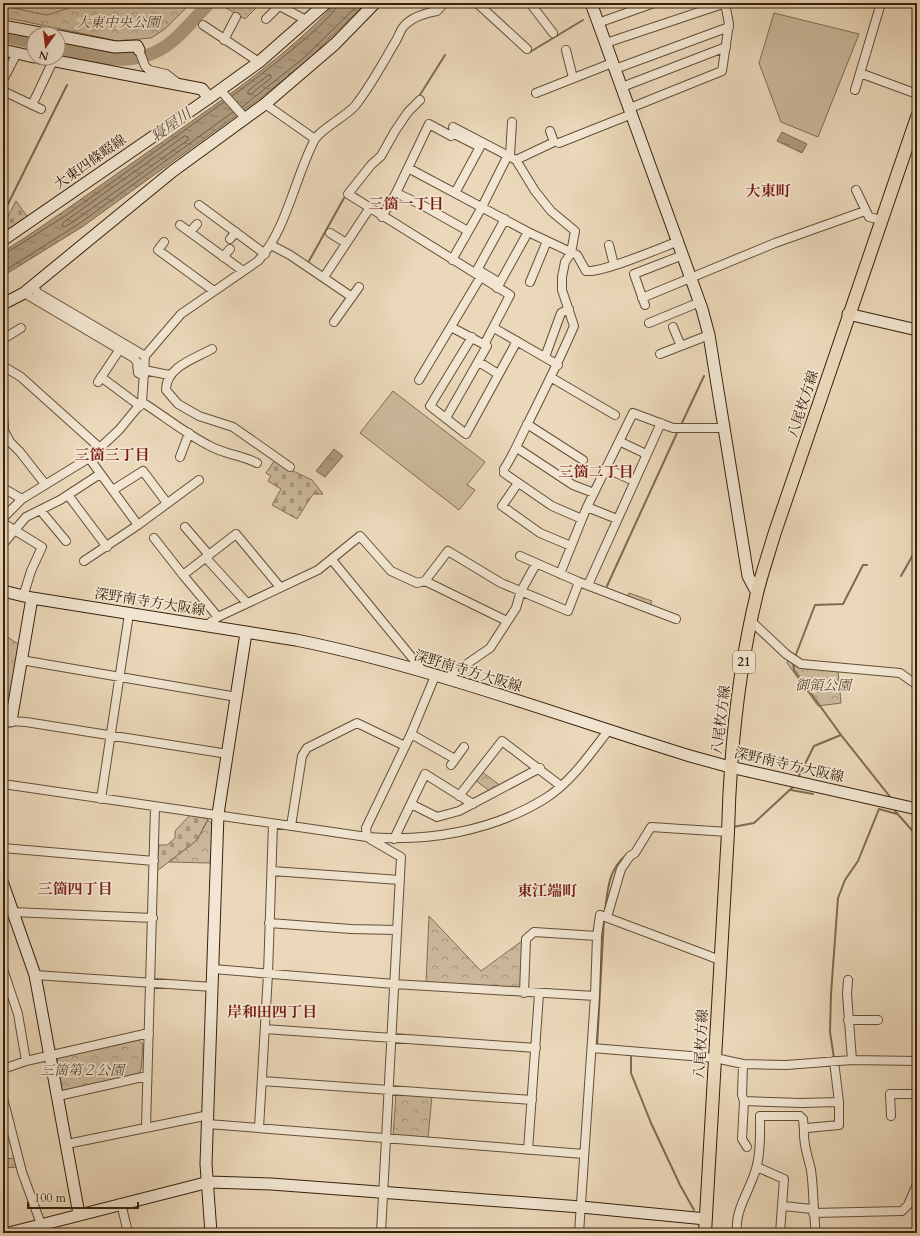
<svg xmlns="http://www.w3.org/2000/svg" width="920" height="1236" font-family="Cardo,'Noto Serif JP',serif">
  <defs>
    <pattern id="grass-dots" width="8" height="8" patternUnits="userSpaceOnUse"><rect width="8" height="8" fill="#ccb99c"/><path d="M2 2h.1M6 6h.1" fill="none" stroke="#a6967d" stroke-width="1.8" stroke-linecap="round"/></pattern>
    <pattern id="forest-crowns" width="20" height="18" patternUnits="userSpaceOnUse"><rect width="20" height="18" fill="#ccb99c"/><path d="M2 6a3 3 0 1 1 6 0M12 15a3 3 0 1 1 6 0" fill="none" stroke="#a6967d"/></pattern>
    <pattern id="cemetery-stones" width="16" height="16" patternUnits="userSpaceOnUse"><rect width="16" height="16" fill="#ccb99c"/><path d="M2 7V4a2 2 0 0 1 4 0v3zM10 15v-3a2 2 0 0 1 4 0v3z" fill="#a6967d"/></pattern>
    <pattern id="water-ripples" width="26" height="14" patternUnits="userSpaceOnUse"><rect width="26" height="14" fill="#ae9a7e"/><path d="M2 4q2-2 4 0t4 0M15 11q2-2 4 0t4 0" fill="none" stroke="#8e7d65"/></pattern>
  </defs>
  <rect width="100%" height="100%" fill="#ebd8ba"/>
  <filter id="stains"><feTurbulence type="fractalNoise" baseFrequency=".005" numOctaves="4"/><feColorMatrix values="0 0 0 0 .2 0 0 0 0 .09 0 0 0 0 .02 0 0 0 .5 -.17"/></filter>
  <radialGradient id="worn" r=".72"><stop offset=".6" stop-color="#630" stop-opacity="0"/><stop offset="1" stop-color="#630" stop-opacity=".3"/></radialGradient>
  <!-- grass -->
  <path fill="url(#grass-dots)" stroke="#826d53" d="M231,3H248L257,7L245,19L226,8Z"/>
  <!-- forest -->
  <path fill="url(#forest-crowns)" stroke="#826d53" d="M3,3H191L165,29L151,38L118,41L3,17Z
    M629,593L652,601L650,606L627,598Z
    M3,634L21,646L8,713L3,716Z
    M788,660L838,671L841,703L818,706L787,663Z
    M482,772L501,786L491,792L475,780Z
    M208,820L214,826L210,863L169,862L197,840Z
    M429,916L481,971L522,941L521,990L426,982Z
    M139,1040L143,1044L141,1070L137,1075L65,1092L60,1088L56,1063L59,1057Z
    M396,1093L432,1096L428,1138L393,1136Z
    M17,1158L18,1167L3,1168V1159Z"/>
  <!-- cemetery -->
  <path fill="url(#cemetery-stones)" stroke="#826d53" d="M16,201L29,219L9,232L3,226Z
    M275,460L289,469L312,480L323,494H313L297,519L272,505L281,489L268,481L271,476L266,473Z
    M190,815L208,819L197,840L157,871L159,845H167L175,838V831Z"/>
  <!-- pitch -->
  <path fill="#ccb99c" stroke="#826d53" d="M3,3H85L47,15L3,6Z
    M774,13L859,34L818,137L781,122L759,63Z
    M393,391L485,462L467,485L475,490L459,510L360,433Z"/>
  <!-- water -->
  <path fill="url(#water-ripples)" stroke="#7e6a50" d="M336,3H366L308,60L262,97L82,227L3,276V252C59,216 113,176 168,138C226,97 287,56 336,3Z
    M782,132L807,144L802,153L777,141Z
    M334,449L343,456L325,477L316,471Z"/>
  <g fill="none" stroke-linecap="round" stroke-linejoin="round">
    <!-- shore -->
    <path stroke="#725e44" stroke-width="1" d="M269,75H271V78L251,94H248V91Z
      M232,96C249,84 337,18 338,3
      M242,107L305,57L360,3
      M185,136L188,137V140L77,219L65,227L62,226L63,223Z
      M3,255L65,216L224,102
      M3,272L80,223L233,112"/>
    <!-- stream -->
    <path stroke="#7e6a50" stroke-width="2" d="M530,52L583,20
      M418,98L445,55
      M356,194L374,206
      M3,214L67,85
      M309,261L344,198
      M681,425L704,376
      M901,576L914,553
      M607,586L677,433
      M795,657L815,605L843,604L863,565H867
      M793,661L794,670L841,735L891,798
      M798,778L814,746L841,735
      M791,790L813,794
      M895,811L917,836
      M733,827L754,823L794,786
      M605,911C608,888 608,871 626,855
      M597,1046L604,919
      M629,1055H631V1073L651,1123L680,1185L694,1210
      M834,1058L830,1032L831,994L838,898L845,880L858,861L879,809L897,814"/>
    <!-- river -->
    <path stroke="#ae9a7e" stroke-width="13" d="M3,36L34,43
      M58,48C100,58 139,71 175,39C187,28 198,15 209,3"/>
    <defs>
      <path id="street" d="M274,3L306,20
        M477,3L527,49
        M530,3L553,33
        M266,19L279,6
        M598,23L654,3
        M203,25L259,62
        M224,40L236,17
        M606,43L726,3
        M139,50L145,66L149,70L166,74L179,84
        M566,50L573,78
        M615,69L729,27
        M860,73L917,94
        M3,80L17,53
        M622,87L726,47
        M220,90L246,119
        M855,90L881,3
        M3,91L41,109
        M536,93L612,63
        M420,100L408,112L395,131L381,156L371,165L348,194L510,295L485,343
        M265,104L315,139
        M32,105L53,61
        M630,108L722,71L729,24L725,3
        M453,127L516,160L535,191L551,211L575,231L571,253L565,262L562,277V290L574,326C560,359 544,391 528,423C520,438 514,454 504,469
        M559,143L632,114
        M510,156L512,122
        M516,160L554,142L550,131
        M408,168L528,232L577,255L586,271C603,273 660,248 679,241
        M856,190L869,217L881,220
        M396,193L420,204L468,231
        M199,205L265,254
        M382,217L396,193L429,124L451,136L452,133L480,147L455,193
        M180,225L243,271
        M190,232L197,224
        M330,233L346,243
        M230,239L236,232
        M164,242L158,250L214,291
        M271,245L290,255L352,297
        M609,245L614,265
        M223,257L230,249
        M452,260L482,207L508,155
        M477,270L505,219
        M480,271L500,283
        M324,277L369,209
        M530,282L547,241
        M33,286L38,293L145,356
        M497,288L528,232
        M24,293L134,358L137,362L138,373L144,376
        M642,298L775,243L865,211
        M645,305L634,274L683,255
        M334,322L359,287
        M649,323L700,302
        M673,327L681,346
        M494,328L558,365
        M472,337L430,406L466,434L517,341
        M3,339L21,328
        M212,349C194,359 166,367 166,390L178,404L199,416L233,427L290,467
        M660,354L709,335
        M545,357L561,313L569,309
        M479,362L498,374
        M3,366L21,377L100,448
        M144,370L169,375
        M101,377L140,406
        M552,378L615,415
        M419,380L480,278
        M98,382L120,349
        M142,402C164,416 185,433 208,445C223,454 241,455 257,463
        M3,412L4,431L10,442L20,452L45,484
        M446,418L487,346L451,327
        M527,424L583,460
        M623,443L646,454
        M517,448L573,485L594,493
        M180,457L189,433
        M89,458L138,525L199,480
        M612,471L634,481
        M504,473L552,506L582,519L587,507L617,519
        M518,483L502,506L540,533L571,546
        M3,488L22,499
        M113,490L143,471L167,503
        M68,495L107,547
        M587,507L633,413L673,428H724
        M41,511L66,541
        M3,518L22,499L89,458L119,430L142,402L145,356L181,314L258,261C286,231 295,178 314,141C318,131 346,116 355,106C370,87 382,65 394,44C398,39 400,30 404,26C412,17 426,13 437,11L444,3
        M3,523L42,547L31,571L23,597
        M185,527L209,555
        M154,538L183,575
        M3,544L26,517L60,500L100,474
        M520,556L579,582L676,619
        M206,558L247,603
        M332,560L423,671
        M84,561L138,525
        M560,574L582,519
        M425,581L448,551L501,583L568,611L579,582
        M588,585L661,423
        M218,617L183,575L236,534L280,587
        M751,621L786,654L801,664L900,673L917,685
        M205,626L218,617L318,570L360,536L391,571L417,583L425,581L507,621
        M21,660L237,697
        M445,679L490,648L516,608L521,591L536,564
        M11,721L26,722L228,754
        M411,734L455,759
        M451,765L464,747
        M3,784L367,837C429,842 493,831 546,798C571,782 590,754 608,731
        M459,796L502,741L561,786
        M101,799L129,614
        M411,804L437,817L459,811L540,768
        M291,826L302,756L307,748L357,723L405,746
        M367,837L366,828L411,734L435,676
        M370,839L401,857L381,1233
        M394,839L425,774L473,804
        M3,848L154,861
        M272,871L400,880
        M3,910L11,908
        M12,912L153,918
        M607,917L621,869L630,856L635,853L651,827L728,832
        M269,923L351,929L397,930
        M3,969L18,1014L26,1061
        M213,969L394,984L595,996
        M35,975L213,987
        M848,980L847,994L852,1060
        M524,993L526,939L534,932L597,936
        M848,1020H878
        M265,1029L536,1048
        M592,1048L715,1058L743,1064L786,1065L852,1060L917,1061
        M743,1064L742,1095L744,1101L742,1139L747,1147
        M3,1069L26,1061L149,1033
        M262,1081L532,1100
        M58,1096L147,1076
        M3,1098L22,1172L41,1224
        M744,1101L801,1103L839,1102
        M891,1116L890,1094H917
        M208,1124L584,1154
        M146,1127L155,807
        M259,1128L268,974L273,824
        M67,1144L209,1115
        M528,1150L539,994
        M757,1167L784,1179L780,1233
        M121,1203L128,1233
        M783,1206L812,1209
        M813,1213L902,1211L908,1205L917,1184
        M45,1223L48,1233
        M579,1233L595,996L597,936L600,915L720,960
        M737,1233C734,1209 752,1188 757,1165C761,1149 760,1132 760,1116H800L803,1119L804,1130
        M816,1233C813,1212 814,1191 811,1170C808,1156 803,1145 804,1130L807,1128L839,1125V1102L834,1061"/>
      <path id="secondary" d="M591,3L702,309L709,335L748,576L757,593
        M3,26L45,34
        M58,36L115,47L137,46L139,50
        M3,50L34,57
        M40,58L202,89L209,98
        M3,240L209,98L259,62L326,3
        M3,304L24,293L173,171L265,104L335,44L375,3
        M848,314L917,330
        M3,591L32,598L296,640C430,667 560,716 690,756L730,767L917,809
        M3,721H11L32,598
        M3,884L35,975L79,1214
        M9,1233L209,1182L271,1184L581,1207L706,1219
        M211,1233L206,1164L218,814L246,633"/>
      <path id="primary" d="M705,1233L728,832C730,752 738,671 757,593C762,573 769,552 775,532L917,117"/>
    </defs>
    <!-- street casing -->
    <use href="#street" stroke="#644f36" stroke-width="10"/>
    <!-- secondary casing -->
    <use href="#secondary" stroke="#37210a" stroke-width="13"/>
    <!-- primary casing -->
    <use href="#primary" stroke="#37210a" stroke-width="14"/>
    <!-- street -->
    <use href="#street" stroke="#f2e6d2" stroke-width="8"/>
    <!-- secondary -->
    <use href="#secondary" stroke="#f2e6d2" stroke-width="11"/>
    <!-- primary -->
    <use href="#primary" stroke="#ebd8ba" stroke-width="12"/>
  </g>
  <g text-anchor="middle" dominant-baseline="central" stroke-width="3.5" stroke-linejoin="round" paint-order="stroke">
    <!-- shield labels -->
    <rect fill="#f2e6d2" stroke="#6f5c46" stroke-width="1" x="733" y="651" width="22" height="22" rx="3"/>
    <g font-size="13" font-weight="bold" fill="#37210a">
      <text x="744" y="662">21</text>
    </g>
    <!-- park labels -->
    <g font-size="14" font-style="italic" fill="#5c472e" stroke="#f2e6d2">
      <text x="118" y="22">大東中央公園</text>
      <text x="823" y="685">御領公園</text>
      <text x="82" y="1070">三箇第２公園</text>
    </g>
    <!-- street labels -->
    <g font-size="14" fill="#37210a" stroke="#f2e6d2">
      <text transform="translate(90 162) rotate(-35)">大東四條畷線</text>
      <text transform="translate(803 404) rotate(-72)">八尾枚方線</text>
      <text transform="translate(150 602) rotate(9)">深野南寺方大阪線</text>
      <text transform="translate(468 671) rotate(17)">深野南寺方大阪線</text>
      <text transform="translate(721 720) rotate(-83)">八尾枚方線</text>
      <text transform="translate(789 765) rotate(13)">深野南寺方大阪線</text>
      <text transform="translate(701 1044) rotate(-87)">八尾枚方線</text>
    </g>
    <!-- water labels -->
    <g font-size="15" font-style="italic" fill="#614b33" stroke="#f2e6d2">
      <text transform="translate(171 125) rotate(-35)">寝屋川</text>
    </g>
    <!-- neighbourhood labels -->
    <g font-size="15" font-weight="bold" fill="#7a1f14" stroke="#f2e6d2">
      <text x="768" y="191">大東町</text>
      <text x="406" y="204">三箇一丁目</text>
      <text x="112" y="455">三箇三丁目</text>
      <text x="596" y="472">三箇二丁目</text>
      <text x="75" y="889">三箇四丁目</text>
      <text x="547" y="891">東江端町</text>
      <text x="272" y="1012">岸和田四丁目</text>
    </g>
  </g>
  <!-- margin -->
  <rect width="920" height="1236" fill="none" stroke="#ebd8ba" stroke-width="16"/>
  <rect x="4" y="4" width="912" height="1228" fill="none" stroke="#37210a" stroke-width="2"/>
  <rect x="8" y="8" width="904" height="1220" fill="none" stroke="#37210a"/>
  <!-- north arrow -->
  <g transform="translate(46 46) rotate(194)"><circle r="19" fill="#f2e6d2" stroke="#a79782"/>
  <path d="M0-3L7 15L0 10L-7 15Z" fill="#8f2418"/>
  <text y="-6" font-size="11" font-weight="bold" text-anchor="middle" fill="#37210a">N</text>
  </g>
  <!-- scale -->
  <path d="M28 1202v6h110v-6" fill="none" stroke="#37210a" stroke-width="2"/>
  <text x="34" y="1202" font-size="12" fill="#37210a" stroke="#f2e6d2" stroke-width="3" paint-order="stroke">100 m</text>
  <rect width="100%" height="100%" filter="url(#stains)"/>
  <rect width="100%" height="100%" fill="url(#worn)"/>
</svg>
